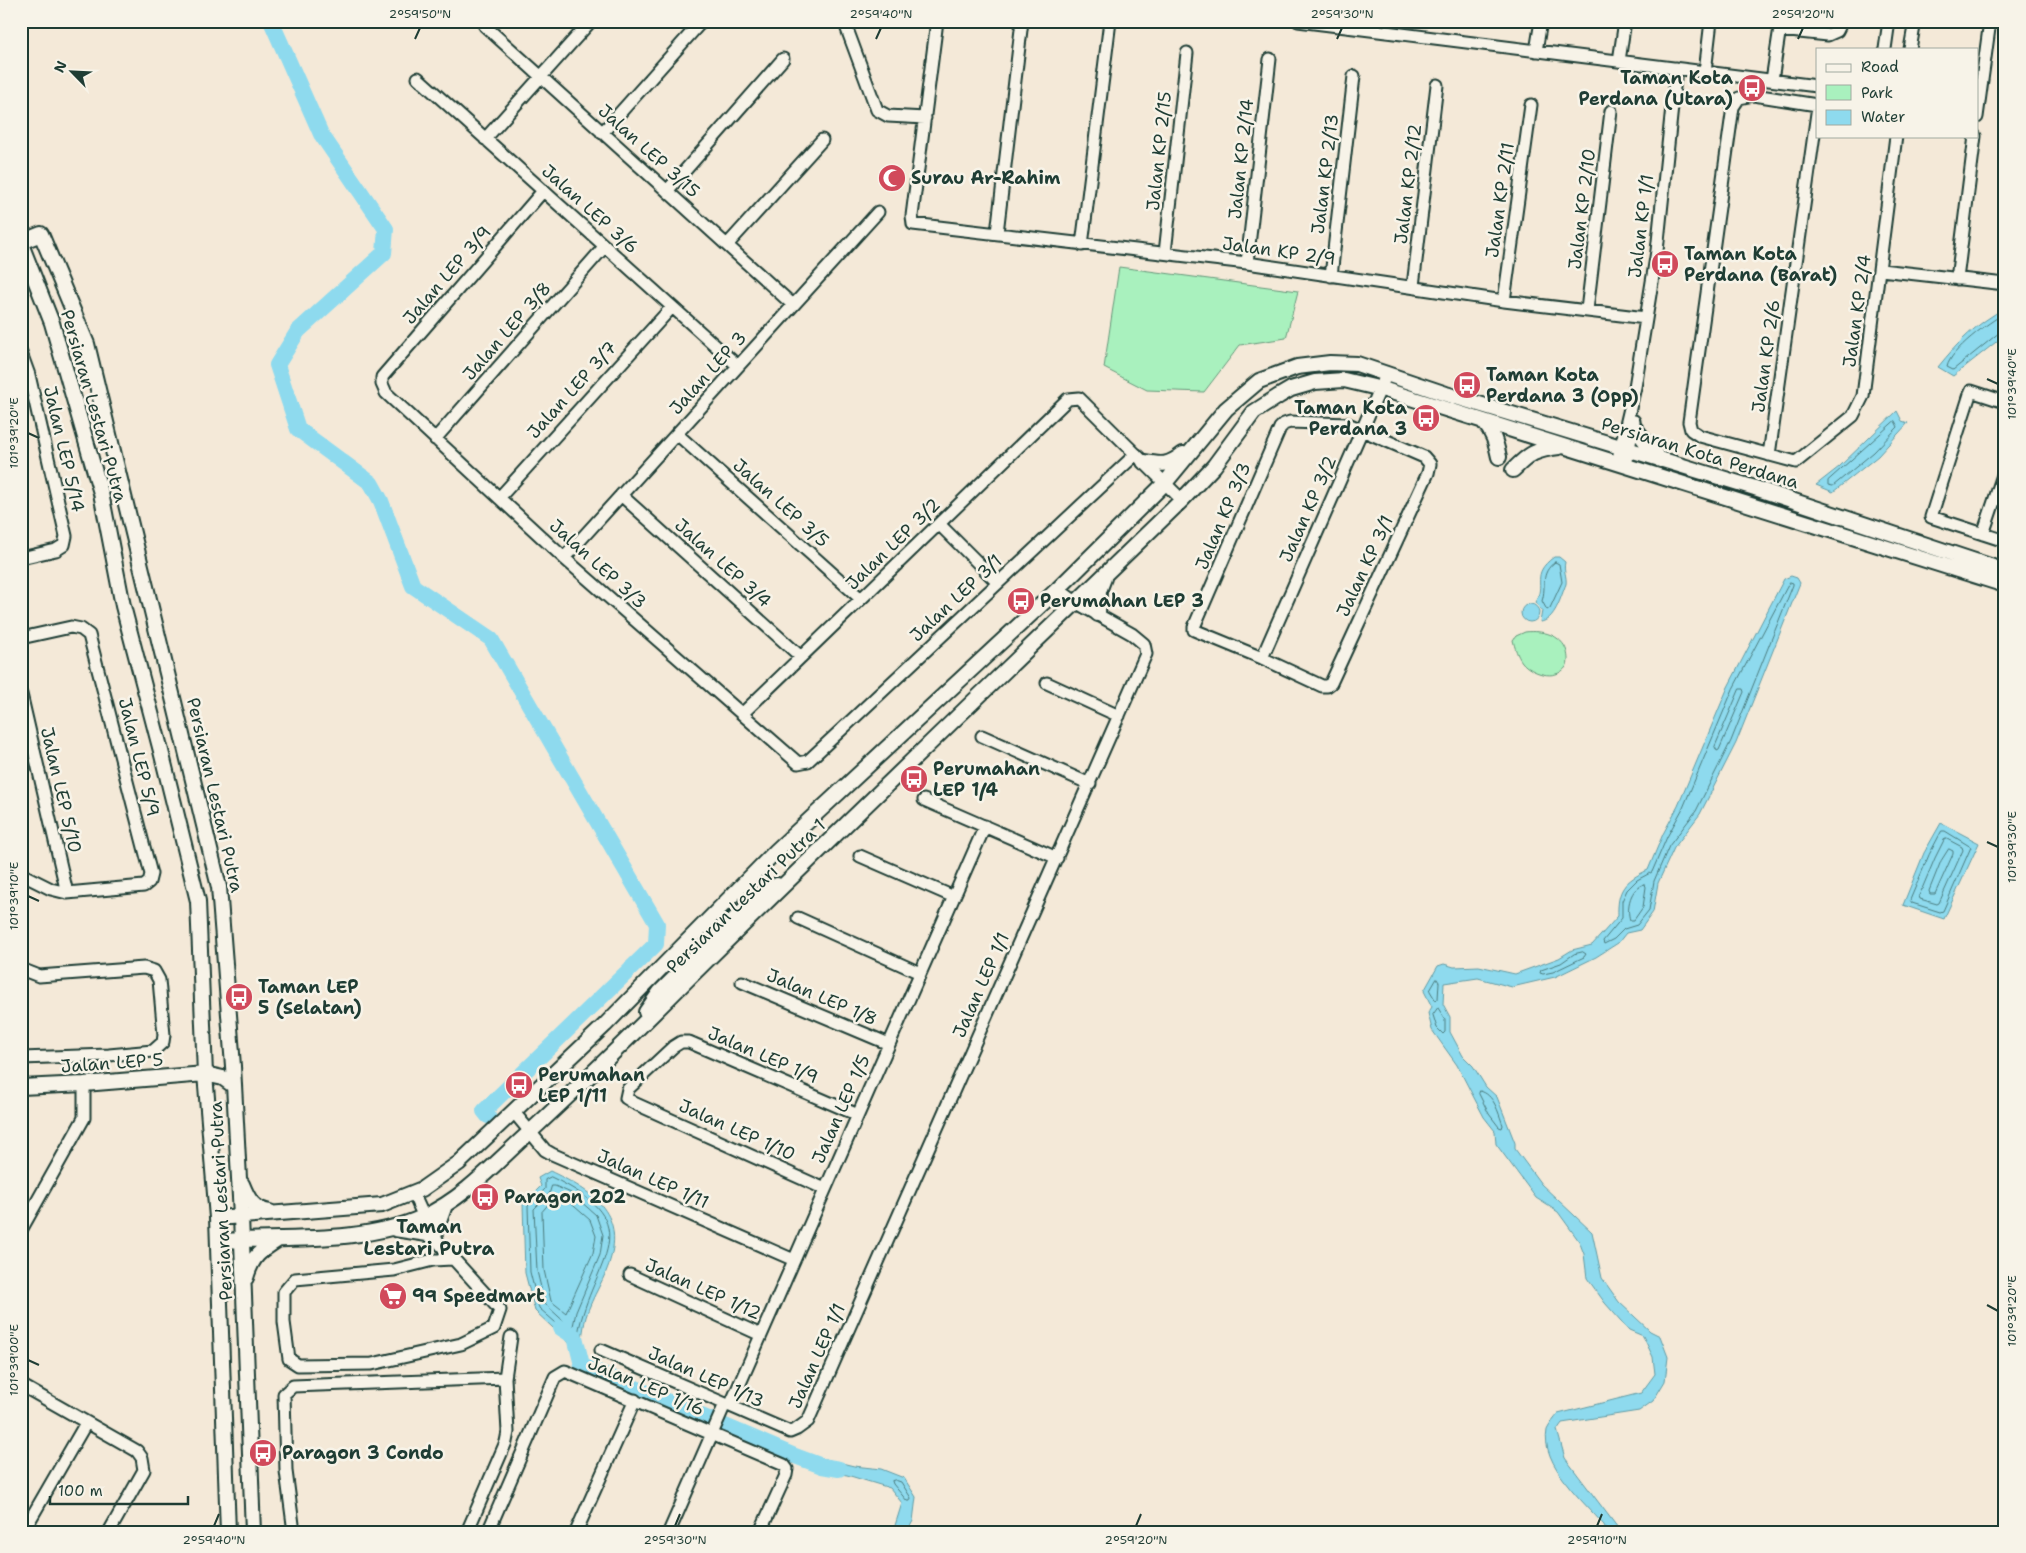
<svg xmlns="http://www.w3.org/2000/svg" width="2026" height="1553" font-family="'Shantell Sans',sans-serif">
  <rect width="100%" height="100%" fill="#f4e9d8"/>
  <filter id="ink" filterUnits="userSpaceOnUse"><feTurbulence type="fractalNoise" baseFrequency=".02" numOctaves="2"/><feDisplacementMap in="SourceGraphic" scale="10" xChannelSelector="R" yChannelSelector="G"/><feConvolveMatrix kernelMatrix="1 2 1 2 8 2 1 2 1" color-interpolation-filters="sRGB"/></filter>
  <g filter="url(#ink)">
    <!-- green -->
    <path fill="#a9f1be" stroke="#649779" d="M1119,267L1298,291L1286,338L1240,345L1204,392L1147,390L1104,368Z
      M1525,632C1541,630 1562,634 1567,652C1568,657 1569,662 1566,667C1555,682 1531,673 1522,662C1517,655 1515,648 1513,640L1516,636Z"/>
    <!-- water -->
    <path fill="#8edaee" stroke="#629ba4" d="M2005,308V335L1953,376L1938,367C1960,340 1975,325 2005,308Z
      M1897,411L1902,421L1908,423L1878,456L1833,492L1816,485L1839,467Z
      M1554,557H1559L1565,562C1563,571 1567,576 1566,584C1561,596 1555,621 1540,622L1542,611L1535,602C1547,584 1529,575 1554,557Z
      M1791,576L1797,578L1800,583L1736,743L1700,814L1674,848L1658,883L1653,912L1640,930L1626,933L1618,943L1596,957L1555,977L1512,987L1478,978L1444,983L1443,1004L1450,1017V1032L1463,1056L1473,1066L1486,1087L1497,1097L1515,1143V1149L1541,1184L1592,1232L1602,1278L1619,1302L1650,1331L1660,1336L1668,1357L1665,1381L1653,1401L1639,1411L1562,1423L1557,1430L1565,1458L1621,1532H1607L1604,1525C1584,1502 1540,1464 1547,1430C1549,1425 1555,1418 1558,1414L1641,1393L1655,1374L1653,1357L1643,1336L1629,1330L1605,1303L1587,1278L1584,1254L1579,1241L1558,1212L1536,1198L1496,1144L1495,1131L1484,1117L1457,1065L1432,1030L1428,1013L1432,1007L1424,991L1438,966L1444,964L1454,967L1479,966L1515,974L1559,958L1572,950L1592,945L1618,916C1617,890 1624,881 1648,870L1663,834L1678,806L1728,687L1784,579Z
      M1521 613a9 9 0 1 1 18 0a9 9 0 1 1-18 0Z
      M1941,823L1979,843L1944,919L1903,905L1924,853Z
      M550,1171C587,1189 624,1209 611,1257C606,1278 592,1296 586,1317C584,1324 583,1332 582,1339L569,1343L535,1311L525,1273L523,1204L541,1186L538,1178Z
      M821,1458L854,1466L881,1469L904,1478L916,1497L913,1521L907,1532H893L902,1503L890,1488L847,1475L816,1470Z"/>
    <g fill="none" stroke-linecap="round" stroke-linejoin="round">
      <!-- shore -->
      <path stroke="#4b7c7e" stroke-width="1" d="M2005,313C1988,323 1951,349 1947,367L1953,370L2000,332L2005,331
        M1895,421L1898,427L1874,452L1833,486L1828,485V481Z
        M1555,562L1559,564L1562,582L1550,608L1547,610L1542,601C1547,585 1539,574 1555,562Z
        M1790,582L1793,583V585L1731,741L1696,811L1669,846L1654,881L1649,910L1637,925L1624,929L1614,939L1604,944L1603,941L1622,918V901L1627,890L1637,880L1652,872L1667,837L1683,808L1733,689Z
        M1740,689H1743L1744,692L1719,750L1717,751L1715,747Z
        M1942,831H1945L1971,847L1943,911L1940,912L1912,903L1910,900L1929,855Z
        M1947,839L1962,847L1963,850L1939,903L1937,904L1920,899L1919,896L1935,858L1944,840Z
        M1949,849L1953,851V854L1935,894H1930L1929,891L1941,861Z
        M1645,884L1646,887L1643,907L1634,920H1630C1626,908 1630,887 1645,884Z
        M1583,952L1586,954L1584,957L1553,972L1543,974L1540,973L1541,970L1561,963L1574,954Z
        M1437,979L1439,982L1438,999L1436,1001L1430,991Z
        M1438,1008L1445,1019V1032L1443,1034L1437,1028L1433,1015Z
        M1480,1091C1494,1094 1498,1112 1503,1125L1502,1128L1499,1127L1489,1114L1479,1094Z
        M551,1177C653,1225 592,1259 578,1334L572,1337L539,1308L530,1272L528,1206L545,1189V1180Z
        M552,1186H555L571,1193L596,1215L603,1235L600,1255L576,1312L573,1326L571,1328L545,1304L537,1271L534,1209L549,1194Z
        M556,1196L567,1200L590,1220L596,1236L593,1253L566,1313L551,1301L544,1270L542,1212Z
        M895,1480L901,1482L911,1498L910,1501H907L893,1484L892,1481Z"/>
      <!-- river -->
      <path stroke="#8edaee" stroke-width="16" d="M271,21L321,134L386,229L384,253L298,331L277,365L298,429L371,483L381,501L413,586L491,639L657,924L656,944L484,1111L488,1116
        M561,1328L575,1337L582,1365L795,1456L822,1466L839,1469"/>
      <defs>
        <path id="minor" d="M482,21L485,26L793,305
          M844,21L877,110L888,116L925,118
          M937,21L912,216L913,224L1247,263L1504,301L1646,318
          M1298,21L1817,86
          M1780,30L1828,35L1837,31L1842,21
          M1885,49L1889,21
          M1910,49L1915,21
          M1536,51L1541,21
          M1619,61L1625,21
          M1705,72L1711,21
          M418,78L738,366
          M1772,80L1781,21
          M1817,105L1754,95L1739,98L1733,107L1689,422L1691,430L1700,436L1796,462L1853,416L1863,396L1896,136
          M1977,117L1990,21
          M602,133L702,21
          M485,139L591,21
          M543,191L382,377V384L386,393L564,558L798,763L808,761L1136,454
          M667,191L783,59
          M997,233L1022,21
          M727,245L822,140
          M1082,245L1110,21
          M1165,253L1187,53
          M1247,263L1270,59
          M1881,270L2005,284
          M1331,276L1354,76
          M1957,279L1975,136
          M1413,286L1437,85
          M1504,301L1531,105
          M1587,310L1611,111
          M21,353L29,375L66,536L64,545L56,550L21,558
          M2005,402L1971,391L1931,517L2005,541
          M1290,422L1348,424L1424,457L1430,464L1428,473L1331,683L1327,686H1322L1262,658L1194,630V627L1280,428L1284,424Z
          M677,434L861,599
          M435,439L605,246
          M1769,455L1817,113
          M1617,463L1635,387L1657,251L1676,68
          M1626,466L1634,421
          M621,495L801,657
          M499,498L672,307
          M939,524L998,583
          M1983,534L2005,469
          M564,558L878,212
          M21,638L71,627L81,629L89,635L151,874L149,882L144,886L67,893L51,889L21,874
          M1262,658L1387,373
          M1047,683L1119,716
          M21,694L67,893
          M742,714L1068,399L1079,398L1182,500
          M982,736L1090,784
          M924,800L1057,858
          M860,856L954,897
          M798,918L920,973
          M21,969L39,976L144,968L154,971L159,980L164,1035L163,1042L153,1051L109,1055L21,1058
          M742,982L889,1044
          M513,1111L545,1150L552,1154L794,1260
          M825,1189L634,1103L626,1098L628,1089L673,1047L681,1042H689L858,1115
          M413,1193L424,1217L439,1243L500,1310L494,1328L461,1344L372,1364L298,1365L289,1359L284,1322V1292L295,1279L394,1270L433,1260L452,1259
          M21,1230L84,1118V1084
          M630,1275L761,1335
          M601,1350L790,1432L797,1429L808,1421L1146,654L1144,644L1132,634L1077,603L1058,589
          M21,1385L137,1451L142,1458L144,1470L109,1532
          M730,1406L985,826
          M23,1532L86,1423
          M294,1532L286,1471L284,1394L293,1386L505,1378
          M467,1532L506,1442L508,1432L505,1378L511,1337
          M488,1532L555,1377L565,1371L784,1465L787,1469L786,1475L760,1532
          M576,1532L635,1400
          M669,1532L725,1404"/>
        <path id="tertiary" d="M21,242L41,234L87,344L219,887L233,1066L241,1216L253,1532
          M21,244L52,323L101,493L123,606L161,751L198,901L205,1074L217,1218L228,1532
          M1483,421C1493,432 1496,443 1499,457
          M1634,427L1660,460
          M1144,462C1162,465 1168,466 1183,454
          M1513,470C1530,453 1535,450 1559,447
          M1098,614L1099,591L1104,578
          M646,1012L660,992L759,895L777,885
          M21,1087L84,1084L205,1074L223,1078L234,1086
          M242,1184C248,1199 253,1209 270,1212
          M217,1218L382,1205L422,1189L459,1163L605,1025L776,851L1058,589L1165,483L1226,409L1259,381L1297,367L1330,363L1357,364L1446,394L1755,488L2005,571
          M395,1229L434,1235L445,1205
          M218,1241C283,1237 363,1244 423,1217C465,1198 497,1161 531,1131C585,1081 637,1030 689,978C852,817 1018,659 1182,500L1214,466L1254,412L1279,396L1291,389L1315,382L1344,380L1382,389L2005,585
          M246,1278C252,1256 260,1251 279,1239"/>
      </defs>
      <!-- minor casing -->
      <use href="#minor" stroke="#1f3d34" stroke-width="15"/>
      <!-- tertiary casing -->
      <use href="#tertiary" stroke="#1f3d34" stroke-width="18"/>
      <!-- minor -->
      <use href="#minor" stroke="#f7f3e8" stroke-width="11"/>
      <!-- tertiary -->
      <use href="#tertiary" stroke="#f7f3e8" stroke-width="14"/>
    </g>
  </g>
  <!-- ticks -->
  <path fill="none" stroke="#1f3d34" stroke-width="2" d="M415,39L420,28M876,39L881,28M1337,39L1342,28M1798,39L1803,28M1987,379L1998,384M28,433L39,438M1987,842L1998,847M28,896L39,901M1987,1305L1998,1311M28,1360L39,1365M214,1526L219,1514M675,1526L680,1514M1136,1526L1141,1514M1597,1526L1602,1514"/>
  <!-- icons -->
  <defs>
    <symbol id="bus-disc" viewBox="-11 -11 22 22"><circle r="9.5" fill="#d1495b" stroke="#f7f3e8"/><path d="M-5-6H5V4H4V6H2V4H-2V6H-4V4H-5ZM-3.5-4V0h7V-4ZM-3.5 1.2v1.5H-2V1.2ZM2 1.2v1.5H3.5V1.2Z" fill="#fff"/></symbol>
    <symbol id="mosque-disc" viewBox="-11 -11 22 22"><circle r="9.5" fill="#d1495b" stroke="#f7f3e8"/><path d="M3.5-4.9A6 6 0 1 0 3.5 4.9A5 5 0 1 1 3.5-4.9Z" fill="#fff"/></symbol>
    <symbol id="supermarket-disc" viewBox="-11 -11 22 22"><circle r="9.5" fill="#d1495b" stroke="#f7f3e8"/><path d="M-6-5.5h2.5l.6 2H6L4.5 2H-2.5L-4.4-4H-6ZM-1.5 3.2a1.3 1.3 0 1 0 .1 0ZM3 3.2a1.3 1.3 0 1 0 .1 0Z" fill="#fff"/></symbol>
  </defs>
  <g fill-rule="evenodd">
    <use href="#bus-disc" x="1736" y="72" width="32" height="32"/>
    <use href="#mosque-disc" x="876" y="162" width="32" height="32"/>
    <use href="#bus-disc" x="1649" y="248" width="32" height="32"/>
    <use href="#bus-disc" x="1451" y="369" width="32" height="32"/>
    <use href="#bus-disc" x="1410" y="402" width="32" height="32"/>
    <use href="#bus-disc" x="1005" y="585" width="32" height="32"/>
    <use href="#bus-disc" x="898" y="763" width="32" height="32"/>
    <use href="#bus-disc" x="223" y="981" width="32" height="32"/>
    <use href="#bus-disc" x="503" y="1069" width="32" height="32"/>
    <use href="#bus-disc" x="469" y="1181" width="32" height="32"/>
    <use href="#supermarket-disc" x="377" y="1280" width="32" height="32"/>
    <use href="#bus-disc" x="247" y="1437" width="32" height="32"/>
  </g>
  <g text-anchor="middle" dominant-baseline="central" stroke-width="5" stroke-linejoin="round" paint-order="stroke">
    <!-- poi labels -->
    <g font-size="18" font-weight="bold" fill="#1f3d34" stroke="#f7f3e8" text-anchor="start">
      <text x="1733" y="78" text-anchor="end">Taman Kota<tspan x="1733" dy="21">Perdana (Utara)</tspan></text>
      <text x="911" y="178">Surau Ar-Rahim</text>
      <text x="1684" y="254">Taman Kota<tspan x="1684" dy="21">Perdana (Barat)</tspan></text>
      <text x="1486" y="375">Taman Kota<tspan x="1486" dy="21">Perdana 3 (Opp)</tspan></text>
      <text x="1407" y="408" text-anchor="end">Taman Kota<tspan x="1407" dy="21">Perdana 3</tspan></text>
      <text x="1040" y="601">Perumahan LEP 3</text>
      <text x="933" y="769">Perumahan<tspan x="933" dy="21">LEP 1/4</tspan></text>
      <text x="258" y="987">Taman LEP<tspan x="258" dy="21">5 (Selatan)</tspan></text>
      <text x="538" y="1075">Perumahan<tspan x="538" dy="21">LEP 1/11</tspan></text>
      <text x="504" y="1197">Paragon 202</text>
      <text x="412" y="1296">99 Speedmart</text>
      <text x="282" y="1453">Paragon 3 Condo</text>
    </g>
    <!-- street labels -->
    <g font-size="18" fill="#1f3d34" stroke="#f7f3e8">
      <text transform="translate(649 151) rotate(42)">Jalan LEP 3/15</text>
      <text transform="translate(1159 151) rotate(-84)">Jalan KP 2/15</text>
      <text transform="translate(1241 159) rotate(-84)">Jalan KP 2/14</text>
      <text transform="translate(1325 174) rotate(-83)">Jalan KP 2/13</text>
      <text transform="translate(1408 184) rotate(-83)">Jalan KP 2/12</text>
      <text transform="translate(1500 200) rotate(-82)">Jalan KP 2/11</text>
      <text transform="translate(590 209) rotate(42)">Jalan LEP 3/6</text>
      <text transform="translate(1582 209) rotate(-83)">Jalan KP 2/10</text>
      <text transform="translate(1641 226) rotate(-83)">Jalan KP 1/1</text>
      <text transform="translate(1279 251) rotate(8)">Jalan KP 2/9</text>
      <text transform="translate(447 275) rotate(-49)">Jalan LEP 3/9</text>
      <text transform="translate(1857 311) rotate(-82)">Jalan KP 2/4</text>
      <text transform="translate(507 331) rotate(-49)">Jalan LEP 3/8</text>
      <text transform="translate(1766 356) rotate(-82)">Jalan KP 2/6</text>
      <text transform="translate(708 373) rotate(-48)">Jalan LEP 3</text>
      <text transform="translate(572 390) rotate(-48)">Jalan LEP 3/7</text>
      <text transform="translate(94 406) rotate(74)">Persiaran Lestari Putra</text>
      <text transform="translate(64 449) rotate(77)">Jalan LEP 5/14</text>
      <text transform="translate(1700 453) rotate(17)">Persiaran Kota Perdana</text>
      <text transform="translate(781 503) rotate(42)">Jalan LEP 3/5</text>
      <text transform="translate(1308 509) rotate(-66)">Jalan KP 3/2</text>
      <text transform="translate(1223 516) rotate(-67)">Jalan KP 3/3</text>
      <text transform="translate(893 544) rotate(-44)">Jalan LEP 3/2</text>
      <text transform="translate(723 563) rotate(42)">Jalan LEP 3/4</text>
      <text transform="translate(598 564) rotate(42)">Jalan LEP 3/3</text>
      <text transform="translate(1365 566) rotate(-65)">Jalan KP 3/1</text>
      <text transform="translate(956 598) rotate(-43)">Jalan LEP 3/1</text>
      <text transform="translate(139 757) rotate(76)">Jalan LEP 5/9</text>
      <text transform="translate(61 790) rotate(77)">Jalan LEP 5/10</text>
      <text transform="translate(215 795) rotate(77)">Persiaran Lestari Putra</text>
      <text transform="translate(746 896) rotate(-44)">Persiaran Lestari Putra 1</text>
      <text transform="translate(981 985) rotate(-66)">Jalan LEP 1/1</text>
      <text transform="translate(822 997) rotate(23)">Jalan LEP 1/8</text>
      <text transform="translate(763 1055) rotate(23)">Jalan LEP 1/9</text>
      <text transform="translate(112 1063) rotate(-4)">Jalan LEP 5</text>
      <text transform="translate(841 1109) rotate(-66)">Jalan LEP 1/5</text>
      <text transform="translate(737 1130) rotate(24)">Jalan LEP 1/10</text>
      <text transform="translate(653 1179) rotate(24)">Jalan LEP 1/11</text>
      <text transform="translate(221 1201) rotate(-93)">Persiaran Lestari Putra</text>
      <text transform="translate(703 1289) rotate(24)">Jalan LEP 1/12</text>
      <text transform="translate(817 1356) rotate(-66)">Jalan LEP 1/1</text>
      <text transform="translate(706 1377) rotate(24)">Jalan LEP 1/13</text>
      <text transform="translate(646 1386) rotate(23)">Jalan LEP 1/16</text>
    </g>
    <!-- neighbourhood labels -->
    <g font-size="19" font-weight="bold" fill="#1f3d34" stroke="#f7f3e8">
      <text x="429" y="1226">Taman<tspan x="429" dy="22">Lestari Putra</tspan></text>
    </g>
  </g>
  <!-- margin -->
  <rect width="2026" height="1553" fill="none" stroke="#f7f3e8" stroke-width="55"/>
  <!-- legend -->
  <rect x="1816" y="48" width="162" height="90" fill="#f7f3e8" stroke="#a1aaa0"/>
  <rect x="1826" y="64" width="25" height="8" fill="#f7f3e8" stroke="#a1aaa0"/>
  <text x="1861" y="72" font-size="15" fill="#1f3d34">Road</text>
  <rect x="1826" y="85" width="25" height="15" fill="#a9f1be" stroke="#a1aaa0"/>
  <text x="1861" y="98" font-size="15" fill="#1f3d34">Park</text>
  <rect x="1826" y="110" width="25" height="15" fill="#8edaee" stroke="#a1aaa0"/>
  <text x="1861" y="122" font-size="15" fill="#1f3d34">Water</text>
  <!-- north arrow -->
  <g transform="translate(72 72) rotate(294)" stroke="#f7f3e8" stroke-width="4" paint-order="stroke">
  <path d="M0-4L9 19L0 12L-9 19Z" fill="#1f3d34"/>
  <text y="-8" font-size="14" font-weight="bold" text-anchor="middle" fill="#1f3d34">N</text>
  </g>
  <!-- scale -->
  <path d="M50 1496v8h138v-8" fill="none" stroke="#1f3d34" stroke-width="2.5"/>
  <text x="58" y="1496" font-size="15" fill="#1f3d34" stroke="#f7f3e8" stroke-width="4" paint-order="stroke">100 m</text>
  <rect x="28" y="28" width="1970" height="1498" fill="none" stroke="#1f3d34" stroke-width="2"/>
  <g font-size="12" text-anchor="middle" fill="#1f3d34">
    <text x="420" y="18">2°59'50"N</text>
    <text x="881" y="18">2°59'40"N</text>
    <text x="1342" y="18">2°59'30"N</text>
    <text x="1803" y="18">2°59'20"N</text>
    <text transform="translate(2012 384) rotate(-90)" y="4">101°39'40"E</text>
    <text transform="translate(14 433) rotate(-90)" y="4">101°39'20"E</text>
    <text transform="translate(2012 847) rotate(-90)" y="4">101°39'30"E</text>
    <text transform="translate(14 896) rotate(-90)" y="4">101°39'10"E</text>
    <text transform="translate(2012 1311) rotate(-90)" y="4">101°39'20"E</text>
    <text transform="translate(14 1360) rotate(-90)" y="4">101°39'00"E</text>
    <text x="214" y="1544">2°59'40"N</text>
    <text x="675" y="1544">2°59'30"N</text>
    <text x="1136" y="1544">2°59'20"N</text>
    <text x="1597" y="1544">2°59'10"N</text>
  </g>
</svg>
